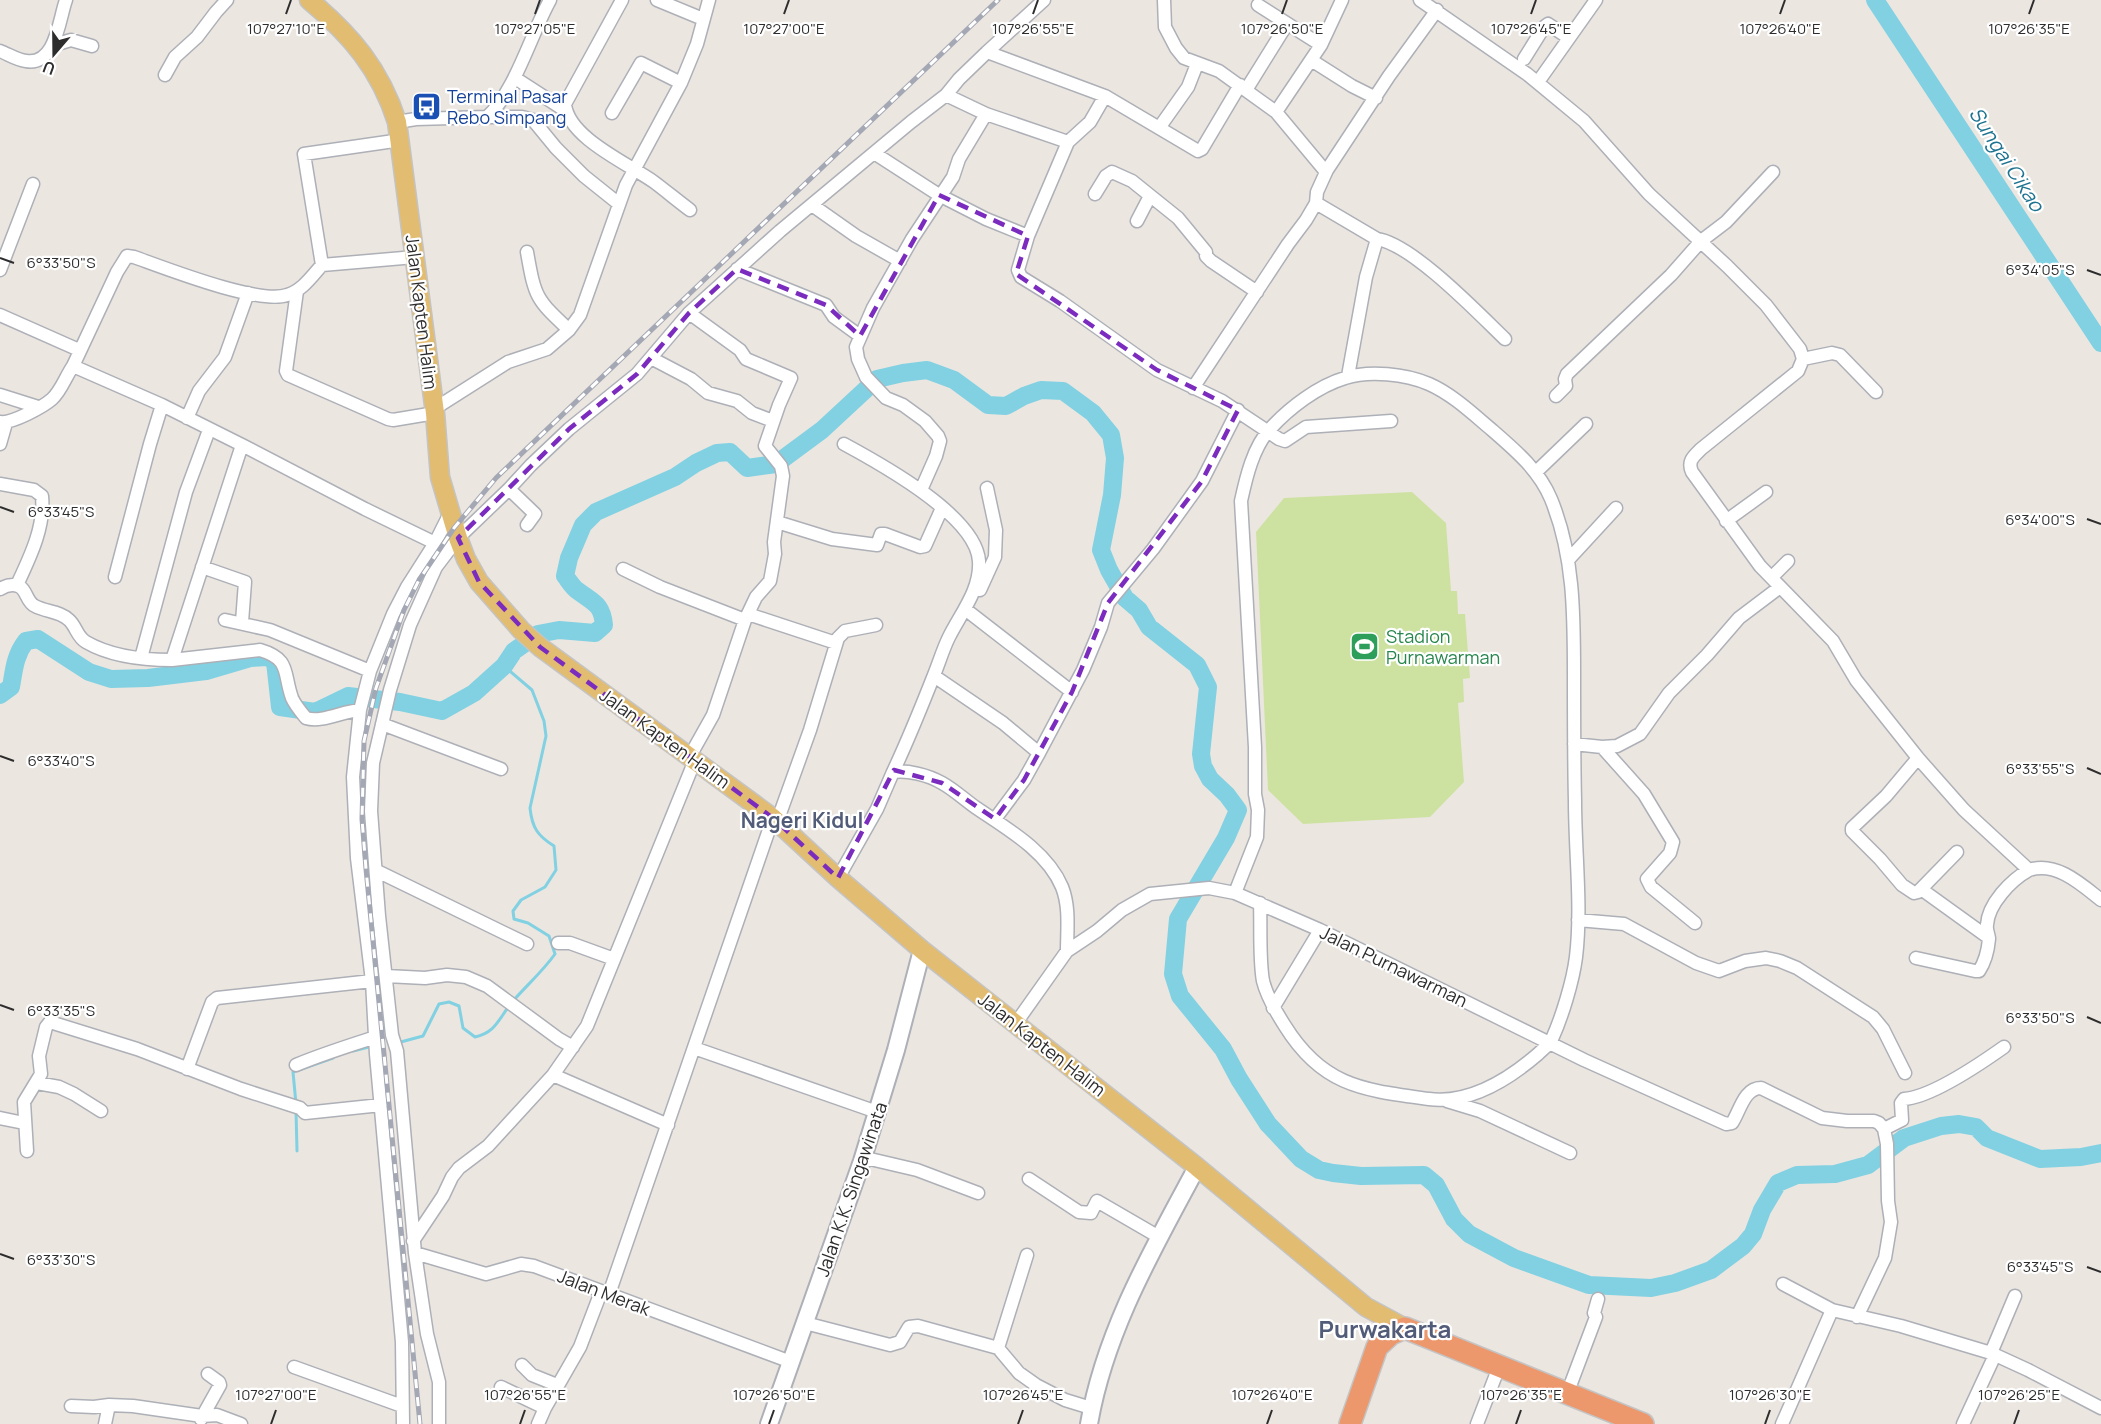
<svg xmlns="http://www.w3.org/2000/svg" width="2101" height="1424" font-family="Manrope,sans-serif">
  <rect width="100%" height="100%" fill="#ece6e1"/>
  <!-- pitch -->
  <path fill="#cde2a1" d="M1412,492L1446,523L1451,591H1457L1458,614H1465L1470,678L1463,679L1464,702L1458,703L1464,782L1430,817L1303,824L1268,790L1256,532L1284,498Z"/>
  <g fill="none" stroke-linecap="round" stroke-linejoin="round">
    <!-- stream -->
    <path stroke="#81d1e2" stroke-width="3" d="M504,666L532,690L544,721L546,736L530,808C532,828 538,836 554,846L556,870L545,887L521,900L513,911L514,919L528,923L549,936L555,954C543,971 527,985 513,1001
      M397,1043L423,1036L439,1004L449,1002L459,1006L463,1028L475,1037C494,1033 498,1021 509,1006
      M353,1051L373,1046
      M296,1104L293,1072L333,1058
      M296,1111L297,1151"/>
    <!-- river -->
    <path stroke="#81d1e2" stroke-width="18" d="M1875,0L2101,343
      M0,695L11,687C14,670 15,655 26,641L38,639L89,672L111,679L148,678L206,671L250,658L268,657L275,662L280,707L315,712L348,696L400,702L442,711L474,693L504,666L514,651L538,634L559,630L595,633L604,625C602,604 594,603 578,591C573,588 569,581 565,576L569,558L583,525L596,512L675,477L696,463L717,453L730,452L747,468L776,464L822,430L877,379L903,373L927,370L954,380L988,405L1006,406L1024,396L1041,390L1063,391L1093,413L1111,435L1115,458L1112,495L1101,550L1109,570L1125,598L1139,610L1149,627L1197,665L1208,687L1201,754L1203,766L1210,779L1227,795L1238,810L1226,838L1178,919L1173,974L1180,996L1223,1049L1239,1079L1268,1124L1301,1159L1319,1170L1333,1173L1361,1176L1424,1175L1436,1185L1454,1219L1469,1234L1514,1258L1589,1285L1651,1288L1675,1283L1711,1270L1743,1246L1753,1234L1762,1210L1778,1183L1797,1175L1835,1174L1868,1165L1904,1138L1941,1126L1959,1124L1976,1127L1987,1138L2040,1159L2081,1157L2101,1153"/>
    <defs>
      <path id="street" d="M622,0L565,104C568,138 629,164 654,182C666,191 678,201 690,210
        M657,0L703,19
        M1164,0L1165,27L1176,48L1184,58L1219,71L1276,112L1326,172
        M1420,0L1527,74L1584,121L1649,194L1727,266L1766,305L1800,349L1803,359L1798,371L1701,449C1694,456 1687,461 1692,472L1760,566L1833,641L1856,680L1918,758L1964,810L2029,870C2056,861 2081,884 2101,900
        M1258,5L1321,45
        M54,45L71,40L92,46
        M0,51C8,54 17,60 26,61C56,66 59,19 66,0
        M987,52L1105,96L1198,151L1202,149L1240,85
        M1524,59L1544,27L1548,24L1569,38
        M1311,60L1352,86L1376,98
        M165,75L175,57L197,37L216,12L227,0
        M515,78L566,111
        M1538,82L1596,0
        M1246,90L1287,24
        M946,95L986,114L1068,142
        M1105,96L1090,122L1068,142L1028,236L1018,270L1021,277L1060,301L1157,370L1222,401L1279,439L1285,441L1306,427L1391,421
        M1276,112L1321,45L1342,0
        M612,113L641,63L681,83
        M487,117H522L533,120L556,148L584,176L619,204
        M397,122L416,119L487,117C515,92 531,34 550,0
        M1159,128L1188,87L1197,64
        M874,153L939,195L986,219L1028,236
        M1095,194L1106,176L1112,172L1132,181L1178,218L1206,252V256L1211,261L1257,292
        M1316,203L1377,239C1412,244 1478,313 1505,339
        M812,205L856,236L900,261
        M1137,221L1150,196
        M527,252C535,298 536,299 569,330
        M322,265L304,154L401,140
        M737,269L826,305L834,317L860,336
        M0,270L33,184
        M297,291L286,371L288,375L388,419L393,420L435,413
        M689,313L740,350L746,359L791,378L779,405L765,446L781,466L783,476L774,542L775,554L770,581L756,597L745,620L713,715L690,756
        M0,315L79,350
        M651,358L691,379L708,393L737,401L752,413L773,421
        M1803,359L1832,353L1840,355L1876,392
        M73,366L117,272L127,256L134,257C165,268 259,305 287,295C302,291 312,276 322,265L415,257
        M1348,376L1366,277L1377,239
        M1193,388L1288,244L1306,220L1316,203L1317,192L1327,170L1389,76L1437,10
        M0,395L38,407
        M1556,396L1566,386L1565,379L1567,374L1671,275L1701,241L1726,222L1773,172
        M434,409L508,362L547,349L569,330L580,315L626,185L681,83L697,44L709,0
        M187,418L199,391L225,357L248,293
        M0,422C11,424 43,407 52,399C61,391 66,376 73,366L162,405L242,445L365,509L435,543
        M0,444L6,423
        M844,444C881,464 976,516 979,561C981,589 961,613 949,637C943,649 939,663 934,675C921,708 908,740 893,772
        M1536,472L1586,424
        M0,484L34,490L42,496C45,527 30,557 17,585
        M509,489L535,514L527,525
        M921,490L936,456L940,441L938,436L925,421L903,405L886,398L866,377L858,359L856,347L873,308L912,239L953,177L959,159L986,114
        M1726,521L1766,492
        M777,522L832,539L877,545L881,534H885L920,547L925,546L942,508
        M1569,559L1616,508
        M202,567L245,582L242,622
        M623,569L660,587L745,620
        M115,577L150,444L162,405
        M1772,577L1788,561
        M0,589C5,586 12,584 18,586C27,589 26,602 35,606C46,612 60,611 69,620C76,626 77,637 86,642C110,656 145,660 172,660L242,445
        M980,590L995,557L996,530L987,488
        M965,609L1072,692
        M748,614L836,643
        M225,620L270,630L370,671
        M141,658L186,492L209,430
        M172,660L260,650C291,659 283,673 292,698C295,705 301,712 306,718C322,723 343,711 360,710
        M934,676L1003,723L1039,753L1024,780L995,819
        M382,724L501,769
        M1574,744L1602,747L1617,746L1640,734L1669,693L1707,655L1739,618L1780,587
        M1602,747L1644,794L1673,842L1670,853L1647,879L1651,887L1695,923
        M1039,753L1083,670L1101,627L1108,603L1153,549L1202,481L1238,410
        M1918,758L1886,796L1852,828V831L1880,859L1902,885L1914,893L1918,892L1957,852
        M777,822L810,730L838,638L845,631L876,625
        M377,871L527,944
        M838,878L877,809L893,772C908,770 928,775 942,783C953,789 964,799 975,807C1006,828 1047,851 1062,887C1070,907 1067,930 1067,951
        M1921,889L1989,938
        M1235,893L1257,837L1258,810L1255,794V747L1241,501C1246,478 1253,447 1270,429C1289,408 1318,386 1345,378C1369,370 1406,374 1429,384C1452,394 1473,414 1492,430C1515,450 1539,470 1551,499C1574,555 1574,614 1574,674C1574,716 1574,759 1575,801C1575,852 1582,907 1576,957C1573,981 1562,1017 1552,1039C1549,1045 1543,1049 1538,1054C1509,1079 1469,1104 1429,1099C1364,1090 1323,1087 1285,1026C1276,1012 1267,997 1263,981C1259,959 1261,927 1260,903
        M1578,920L1624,924L1696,963L1719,971L1745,961L1766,958L1780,961L1797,968L1873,1017L1883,1029L1905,1073
        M558,943H570L614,959
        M1916,958L1975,971H1979C1985,962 1988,950 1989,939C1989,935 1986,930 1987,925C1988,904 2011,880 2029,870
        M386,976L425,978L447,975L466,977L487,986L559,1039L573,1047
        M1273,1008L1320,930
        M1016,1023L1067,951L1097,931L1122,910L1150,894L1209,888L1235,893L1320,930L1584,1060L1726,1124L1732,1123C1740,1111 1744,1088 1761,1088L1822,1118L1847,1121H1874L1879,1123L1884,1129L1887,1144L1888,1201L1891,1222L1885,1258L1857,1317
        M694,1048L877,1112
        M296,1065C322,1054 349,1046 375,1037
        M187,1069L212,1002L217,998L372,981
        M553,1075L668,1125
        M37,1083L59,1087L74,1094L101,1111
        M1447,1101L1480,1111L1570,1153
        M0,1118L24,1123
        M1884,1129L1902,1120L1901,1103L1904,1099C1932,1097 1980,1064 2004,1047
        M27,1151L24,1102L41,1074L39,1056L46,1027L50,1022L137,1049L241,1089L300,1108L305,1113L381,1105
        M862,1161L870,1159L917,1170L978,1193
        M1029,1179L1079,1212L1091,1213L1097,1201L1159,1237
        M413,1241L443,1196L452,1177L459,1168L488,1146L553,1075L587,1026L695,760
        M415,1253L486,1274L521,1264L534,1266L791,1362
        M1783,1284L1832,1310
        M609,1294L773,818
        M805,1323L890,1345L900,1342L909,1327L918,1326L998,1348L1019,1373L1036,1385L1065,1400L1091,1408
        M998,1348L1027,1255
        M1991,1353L2015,1296
        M522,1365L532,1375L557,1385
        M294,1367L402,1406
        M501,1387L545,1408
        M1567,1394L1596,1317L1594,1313L1598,1299
        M109,1405L133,1406L202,1416L217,1415L241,1424
        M71,1406L94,1407L109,1405L105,1424
        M201,1419L220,1385L219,1382L208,1374
        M403,1424L402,1342L376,1054L372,981L357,858L353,777L360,710L370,671L393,614L407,587L435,543L450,513
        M439,1424V1382L427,1334L415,1253L397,1051L392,1035L379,916L371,811L373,763L390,690L410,625L436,567L458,538L509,489L531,465L569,429L637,374L689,313L780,231L911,122L946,95L959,79L987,52L1044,0
        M538,1424L545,1408L580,1347L601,1292
        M1477,1424L1499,1367
        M1782,1424L1832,1310L1901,1326L1991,1353L2028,1370L2101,1408
        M1963,1424L1995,1355"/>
      <path id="secondary" d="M769,1424L862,1161L896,1050L922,950
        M1089,1424C1105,1331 1153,1249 1197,1167"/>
      <path id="primary" d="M309,0C351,35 380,69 397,122L435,413L440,477L458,538L466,559L479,582L521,630L540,647L773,818L838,878L922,950L1197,1167L1366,1307L1405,1328"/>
      <path id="highway" d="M1350,1424L1377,1347L1391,1334L1405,1328L1643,1424"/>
    </defs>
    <!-- street casing -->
    <use href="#street" stroke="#adb0b7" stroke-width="15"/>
    <!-- secondary casing -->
    <use href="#secondary" stroke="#adb0b7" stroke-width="20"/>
    <!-- primary casing -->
    <use href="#primary" stroke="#c4c4c4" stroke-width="21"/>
    <!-- highway casing -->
    <use href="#highway" stroke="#c4c4c4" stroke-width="24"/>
    <!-- street -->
    <use href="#street" stroke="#fff" stroke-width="12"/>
    <!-- secondary -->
    <use href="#secondary" stroke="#fff" stroke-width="16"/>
    <!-- primary -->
    <use href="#primary" stroke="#e1bc71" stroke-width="18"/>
    <!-- highway -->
    <use href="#highway" stroke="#ec976c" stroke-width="21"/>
    <defs>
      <path id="rail" d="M420,1424L366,869L362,819L364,741L376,688L404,610L419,580L454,528L496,478L998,0"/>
    </defs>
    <!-- rail casing -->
    <use href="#rail" stroke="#a4a8b4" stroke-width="5"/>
    <!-- rail -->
    <use href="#rail" stroke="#fff" stroke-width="3" stroke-dasharray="9" stroke-linecap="butt"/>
  </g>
  <!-- marked area -->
  <path fill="none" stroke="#7b2cbf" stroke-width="4.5" stroke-dasharray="12 8" stroke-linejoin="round" d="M939,195L1028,236L1016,274L1157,370L1238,410L1202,481L1108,603L1072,692L1024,780L995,819L942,783L894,770L838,878L773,818L540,647L479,582L458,538L569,429L637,374L689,313L737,269L826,305L860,336Z"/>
  <!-- ticks -->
  <path fill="none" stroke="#2d2d2d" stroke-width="2" d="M286,14L291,0M535,14L540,0M784,14L789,0M1033,14L1038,0M1282,14L1287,0M1531,14L1536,0M1780,14L1785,0M2029,14L2034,0M0,258L14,263M2087,270L2101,275M0,507L14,512M2087,519L2101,524M0,756L14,761M2087,768L2101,774M0,1005L14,1010M2087,1017L2101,1023M0,1254L14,1259M2087,1267L2101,1272M271,1424L276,1410M520,1424L525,1410M769,1424L774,1410M1018,1424L1023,1410M1267,1424L1272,1410M1516,1424L1521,1410M1765,1424L1770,1410M2014,1424L2019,1410"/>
  <!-- icons -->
  <defs>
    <symbol id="bus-square" viewBox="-11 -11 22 22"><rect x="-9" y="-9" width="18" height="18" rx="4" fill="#1a4fb4" stroke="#fff"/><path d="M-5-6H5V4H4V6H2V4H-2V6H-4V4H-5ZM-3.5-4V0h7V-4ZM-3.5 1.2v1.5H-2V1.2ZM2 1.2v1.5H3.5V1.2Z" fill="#fff"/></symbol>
    <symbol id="stadium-square" viewBox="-11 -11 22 22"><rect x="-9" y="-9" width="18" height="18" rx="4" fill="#2e9e5b" stroke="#fff"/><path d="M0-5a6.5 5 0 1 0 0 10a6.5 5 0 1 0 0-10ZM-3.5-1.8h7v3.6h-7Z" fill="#fff"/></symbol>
  </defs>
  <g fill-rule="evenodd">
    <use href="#bus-square" x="410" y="90" width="33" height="33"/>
    <use href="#stadium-square" x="1348" y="630" width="33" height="33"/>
  </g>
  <g text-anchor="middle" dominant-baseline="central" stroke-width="4.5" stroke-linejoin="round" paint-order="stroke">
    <!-- transit labels -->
    <g font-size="18" fill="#164399" stroke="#fff" text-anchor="start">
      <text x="447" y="96">Terminal Pasar<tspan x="447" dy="21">Rebo Simpang</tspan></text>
    </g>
    <!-- street labels -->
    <g font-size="18" fill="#2d2d2d" stroke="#fff">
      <text transform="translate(422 312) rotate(83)">Jalan Kapten Halim</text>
      <text transform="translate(665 738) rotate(36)">Jalan Kapten Halim</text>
      <text transform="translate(1394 966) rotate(26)">Jalan Purnawarman</text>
      <text transform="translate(1042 1044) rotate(38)">Jalan Kapten Halim</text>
      <text transform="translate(851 1189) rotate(-71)">Jalan K.K. Singawinata</text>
      <text transform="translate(604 1292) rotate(21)">Jalan Merak</text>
    </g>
    <!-- leisure labels -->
    <g font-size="18" fill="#27864d" stroke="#fff" text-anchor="start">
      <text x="1386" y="636">Stadion<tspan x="1386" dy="21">Purnawarman</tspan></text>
    </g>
    <!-- water labels -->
    <g font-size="20" font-style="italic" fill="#1e7390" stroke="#fff">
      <text transform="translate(2007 159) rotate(57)">Sungai Cikao</text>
    </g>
    <!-- quarter labels -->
    <g font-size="21" font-weight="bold" fill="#525c79" stroke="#fff">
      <text x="802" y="820">Nageri Kidul</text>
    </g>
    <!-- district labels -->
    <g font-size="24" font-weight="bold" fill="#525c79" stroke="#fff">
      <text x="1385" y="1328">Purwakarta</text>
    </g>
  </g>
  <g font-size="15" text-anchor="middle" fill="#2d2d2d" stroke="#fff" stroke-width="4.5" stroke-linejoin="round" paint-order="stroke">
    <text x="286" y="34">107°27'10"E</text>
    <text x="535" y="34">107°27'05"E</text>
    <text x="1780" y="34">107°26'40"E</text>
    <text x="784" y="34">107°27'00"E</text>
    <text x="1033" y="34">107°26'55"E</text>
    <text x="1282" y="34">107°26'50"E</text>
    <text x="1531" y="34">107°26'45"E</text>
    <text x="2029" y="34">107°26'35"E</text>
    <text x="61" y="268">6°33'50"S</text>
    <text x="2040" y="275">6°34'05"S</text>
    <text x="61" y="517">6°33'45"S</text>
    <text x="2040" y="525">6°34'00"S</text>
    <text x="61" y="766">6°33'40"S</text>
    <text x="2040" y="774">6°33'55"S</text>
    <text x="61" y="1016">6°33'35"S</text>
    <text x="2040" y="1023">6°33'50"S</text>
    <text x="61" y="1265">6°33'30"S</text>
    <text x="2040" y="1272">6°33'45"S</text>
    <text x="276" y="1400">107°27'00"E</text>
    <text x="525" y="1400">107°26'55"E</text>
    <text x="774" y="1400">107°26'50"E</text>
    <text x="1023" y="1400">107°26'45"E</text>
    <text x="1272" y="1400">107°26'40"E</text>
    <text x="1521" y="1400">107°26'35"E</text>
    <text x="1770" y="1400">107°26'30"E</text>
    <text x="2019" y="1400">107°26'25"E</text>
  </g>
  <!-- north arrow -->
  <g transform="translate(54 54) rotate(200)" stroke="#ffffff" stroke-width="4.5" paint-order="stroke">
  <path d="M0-4.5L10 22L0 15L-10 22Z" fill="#2d2d2d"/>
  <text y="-9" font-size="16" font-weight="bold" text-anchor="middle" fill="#2d2d2d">U</text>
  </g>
</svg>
